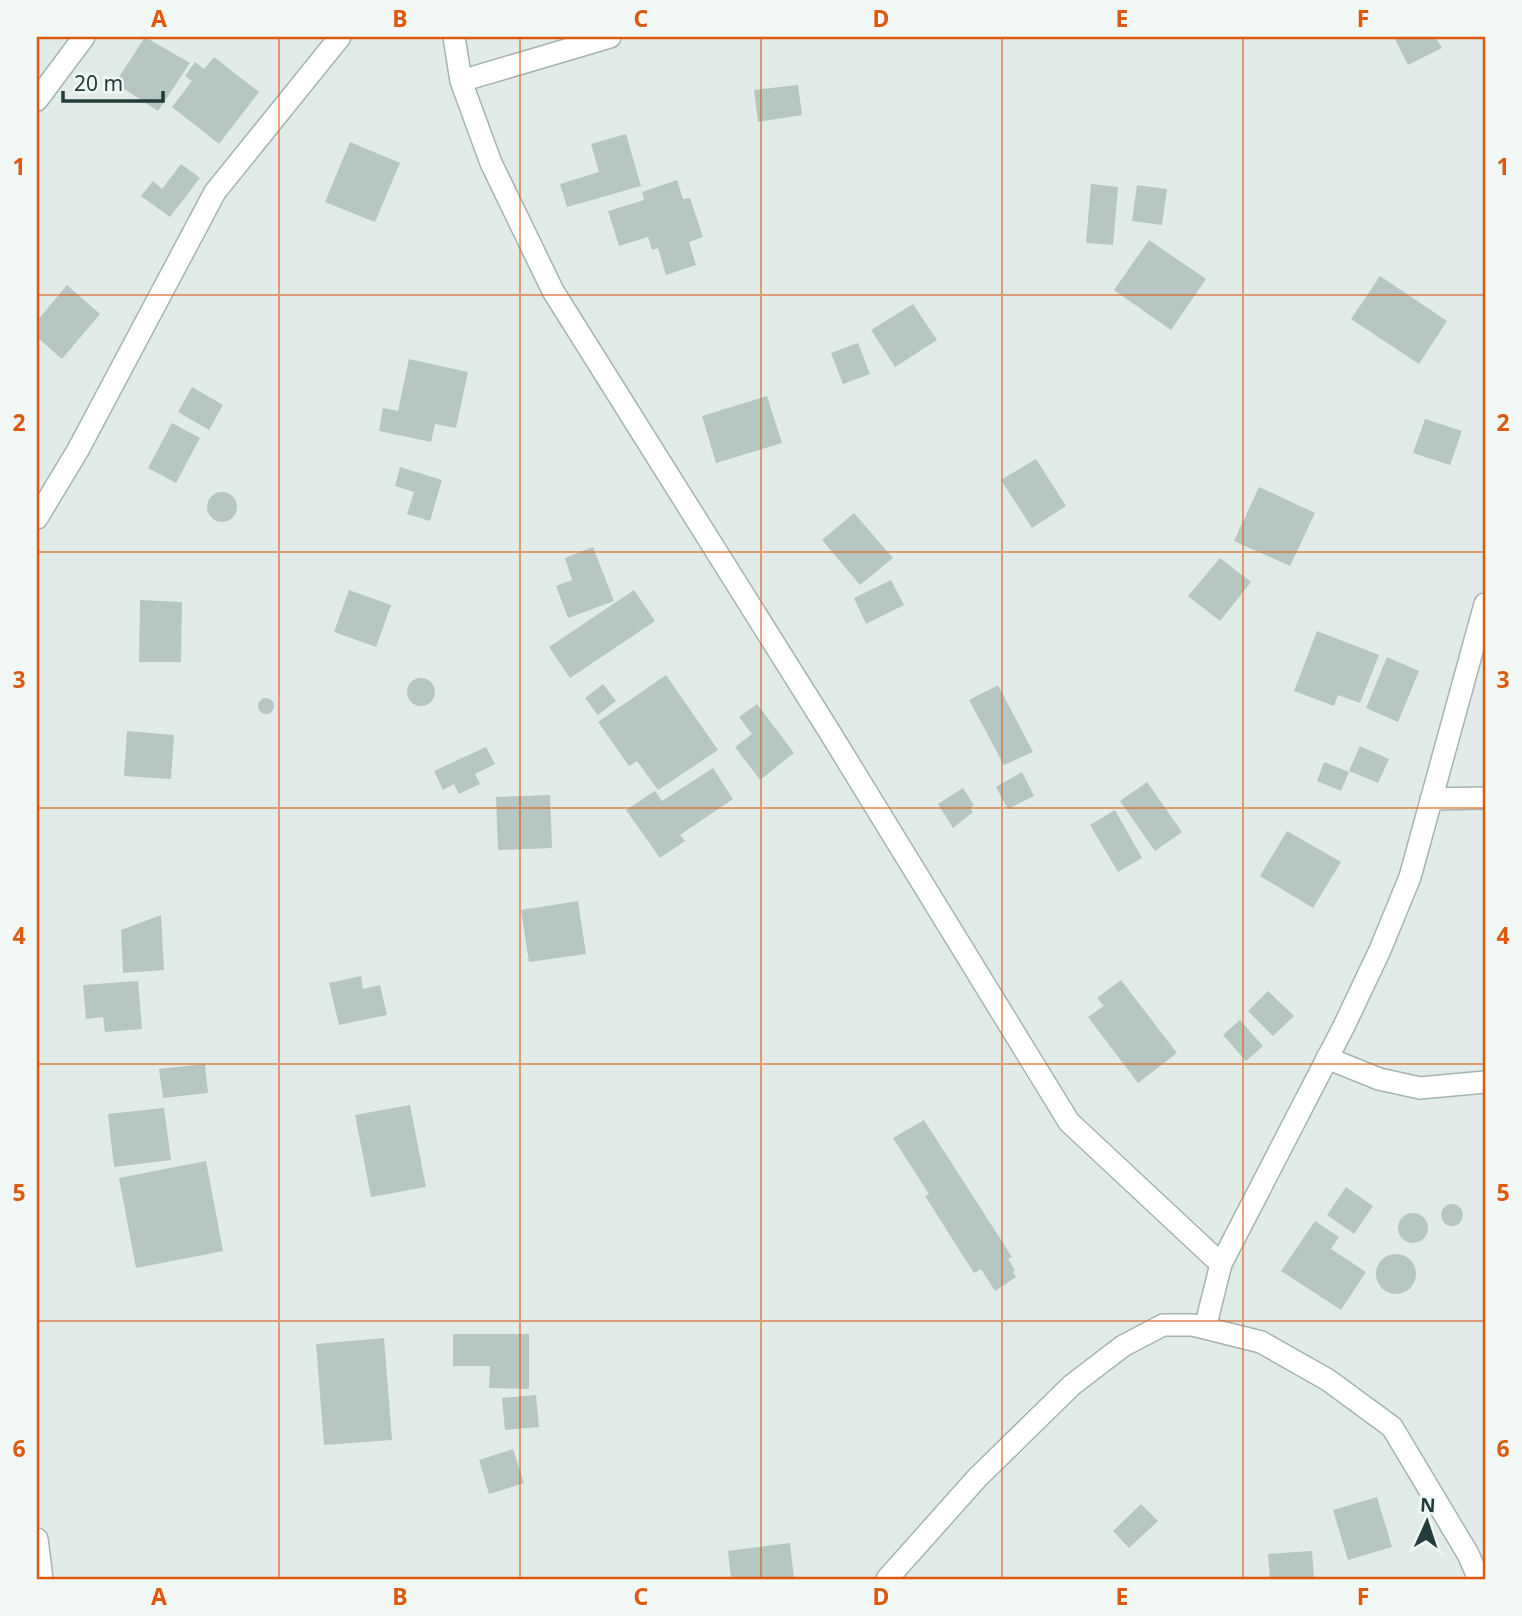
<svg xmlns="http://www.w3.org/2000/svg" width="1522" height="1616" font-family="'Noto Sans',sans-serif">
  <rect width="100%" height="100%" fill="#e1ece8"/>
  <!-- building -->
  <path fill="#b6c6c2" d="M145,37L190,63L158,111L115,83Z
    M1394,37H1435L1442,48L1408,65Z
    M214,57L259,92L219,144L172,107L192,81L185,76L195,62L204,69Z
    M798,85L802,115L758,122L754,90Z
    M626,134L641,186L567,207L560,184L599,172L591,144Z
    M350,142L400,163L375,222L325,202Z
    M181,164L200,178L170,217L141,196L153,181L162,189Z
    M677,180L683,199L690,198L703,237L689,242L696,265L666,275L658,248L652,250L648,237L619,246L608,211L644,200L642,192Z
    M1091,184L1118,187L1113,245L1086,243Z
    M1137,185L1167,189L1162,225L1132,221Z
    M1149,240L1206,279L1171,330L1114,290Z
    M1380,276L1447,321L1419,364L1351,319Z
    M67,285L100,314L62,359L37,337V321Z
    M913,304L937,340L895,367L871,330Z
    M858,343L870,374L843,384L831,353Z
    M409,359L468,372L456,428L435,424L431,442L379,431L383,408L398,411Z
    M192,387L223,405L209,430L178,412Z
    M767,396L782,443L716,463L702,416Z
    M1425,419L1462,431L1450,465L1413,453Z
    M172,423L200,438L176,483L148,468Z
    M1036,459L1066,506L1032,528L1001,480Z
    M400,467L442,480L430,521L407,514L414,492L395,486Z
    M1259,487L1315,513L1290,566L1234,541Z
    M207 507a15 15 0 1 1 30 0a15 15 0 1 1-30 0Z
    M854,513L893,558L860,585L822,540Z
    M593,547L614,601L568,618L556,586L572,580L565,558Z
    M1220,558L1251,582L1220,621L1188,596Z
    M891,580L904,605L866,624L854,598Z
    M349,590L391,605L376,647L334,632Z
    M634,590L655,621L570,678L549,647Z
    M140,600L182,602L181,662H139Z
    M1317,631L1379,655L1360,703L1338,695L1334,706L1294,691Z
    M1387,657L1419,671L1398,722L1366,708Z
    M666,675L718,750L658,790L637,761L629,766L598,722Z
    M407 692a14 14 0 1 1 28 0a14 14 0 1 1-28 0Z
    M603,684L616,701L598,715L585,698Z
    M998,685L1033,752L1004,765L969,700Z
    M258 706a8 8 0 1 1 16 0a8 8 0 1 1-16 0Z
    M757,704L794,753L760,780L735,747L752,734L739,717Z
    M127,731L174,735L171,779L124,776Z
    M1360,746L1389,759L1378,783L1349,771Z
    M486,747L495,764L475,774L480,784L459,794L454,784L443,790L434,771Z
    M1324,762L1349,772L1341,791L1317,781Z
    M713,768L733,799L680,835L685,841L660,858L626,810L655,791L662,801Z
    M1022,772L1034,796L1008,809L996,787Z
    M1147,782L1182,832L1155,851L1120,801Z
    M963,788L974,805L970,808L973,812L953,828L938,804Z
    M550,795L552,848L498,850L496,797Z
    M1115,810L1142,858L1118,872L1090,825Z
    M1287,831L1341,862L1313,908L1260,876Z
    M578,901L586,954L529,962L521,910Z
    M161,915L164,970L123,973L121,930Z
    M361,976L363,989L380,985L387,1015L339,1025L329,983Z
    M1121,980L1177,1053L1138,1083L1088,1017L1104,1006L1097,998Z
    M138,981L142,1029L105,1032L103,1017L86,1019L83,985Z
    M1268,991L1294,1016L1273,1036L1248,1011Z
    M1240,1020L1263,1046L1246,1061L1223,1035Z
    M205,1064L208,1093L163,1098L159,1069Z
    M410,1105L426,1187L371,1197L355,1115Z
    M164,1108L171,1160L114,1167L108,1114Z
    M924,1120L1012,1257L1008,1259L1015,1270L1013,1272L1016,1277L995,1291L981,1269L974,1273L925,1196L929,1194L893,1138Z
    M206,1161L223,1251L136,1268L119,1178Z
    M1346,1187L1373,1206L1354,1234L1327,1215Z
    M1441 1215a11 11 0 1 1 22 0a11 11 0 1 1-22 0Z
    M1398 1228a15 15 0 1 1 30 0a15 15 0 1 1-30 0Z
    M1315,1221L1339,1237L1331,1249L1366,1272L1341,1310L1281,1271Z
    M1376 1274a20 20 0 1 1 40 0a20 20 0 1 1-40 0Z
    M453,1334H529V1389L489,1388L490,1366H453Z
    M384,1338L392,1440L324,1445L316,1344Z
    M536,1395L539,1427L505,1430L502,1398Z
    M513,1449L524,1483L489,1494L479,1460Z
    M1377,1497L1392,1547L1348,1560L1333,1510Z
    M1141,1504L1158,1521L1129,1548L1113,1531Z
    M790,1543L794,1579H731L728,1551Z
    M1312,1551L1314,1579H1270L1268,1554Z"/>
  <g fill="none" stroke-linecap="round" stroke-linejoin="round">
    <defs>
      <path id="street" d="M454,37L461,81L491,163L553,291L829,731L1069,1122L1221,1264
        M461,81L610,37
        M37,100L84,37
        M37,518L78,450L215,192L340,37
        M1431,799L1485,798
        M1327,1058L1379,1079L1420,1088L1485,1082
        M1205,1328L1221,1264L1344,1026L1380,950L1410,877L1485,604
        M37,1539L42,1579
        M887,1579L977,1478L1072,1385L1123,1346L1163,1325H1193L1261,1342L1328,1380L1392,1427L1468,1554L1479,1579"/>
    </defs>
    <!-- street casing -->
    <use href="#street" stroke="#a4b4b0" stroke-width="24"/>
    <!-- street -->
    <use href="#street" stroke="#fff" stroke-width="21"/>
  </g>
  <!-- grid -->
  <path fill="none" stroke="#de580e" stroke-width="2" stroke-opacity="0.55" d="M279,37V1579M520,37V1579M761,37V1579M1002,37V1579M1243,37V1579M37,295H1485M37,552H1485M37,808H1485M37,1064H1485M37,1321H1485"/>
  <!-- border -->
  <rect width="1522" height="1616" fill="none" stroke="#f1f8f6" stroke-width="77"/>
  <!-- north arrow -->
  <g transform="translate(1427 1522) rotate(3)" stroke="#f1f8f6" stroke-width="5" paint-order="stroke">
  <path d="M0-5L12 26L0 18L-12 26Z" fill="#213c39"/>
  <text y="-10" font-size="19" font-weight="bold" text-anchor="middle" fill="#213c39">N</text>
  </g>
  <!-- scale -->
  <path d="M63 91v10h100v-10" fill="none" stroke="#213c39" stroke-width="3.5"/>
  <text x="74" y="91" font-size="21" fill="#213c39" stroke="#f1f8f6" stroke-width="5" paint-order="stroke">20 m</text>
  <rect x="38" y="38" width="1446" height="1540" fill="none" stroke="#de580e" stroke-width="2.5"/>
  <g font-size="23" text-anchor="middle" font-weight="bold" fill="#de580e">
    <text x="159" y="27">A</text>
    <text x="400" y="27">B</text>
    <text x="641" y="27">C</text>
    <text x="881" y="27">D</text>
    <text x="1122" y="27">E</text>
    <text x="1363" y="27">F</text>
    <text x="19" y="175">1</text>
    <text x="1503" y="175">1</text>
    <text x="19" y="431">2</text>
    <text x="1503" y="431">2</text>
    <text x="19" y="688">3</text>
    <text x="1503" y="688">3</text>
    <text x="19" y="944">4</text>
    <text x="1503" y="944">4</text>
    <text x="19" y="1201">5</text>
    <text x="1503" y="1201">5</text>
    <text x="19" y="1457">6</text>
    <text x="1503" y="1457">6</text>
    <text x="159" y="1605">A</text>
    <text x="400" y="1605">B</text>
    <text x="641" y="1605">C</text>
    <text x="881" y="1605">D</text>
    <text x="1122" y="1605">E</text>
    <text x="1363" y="1605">F</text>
  </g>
</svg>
